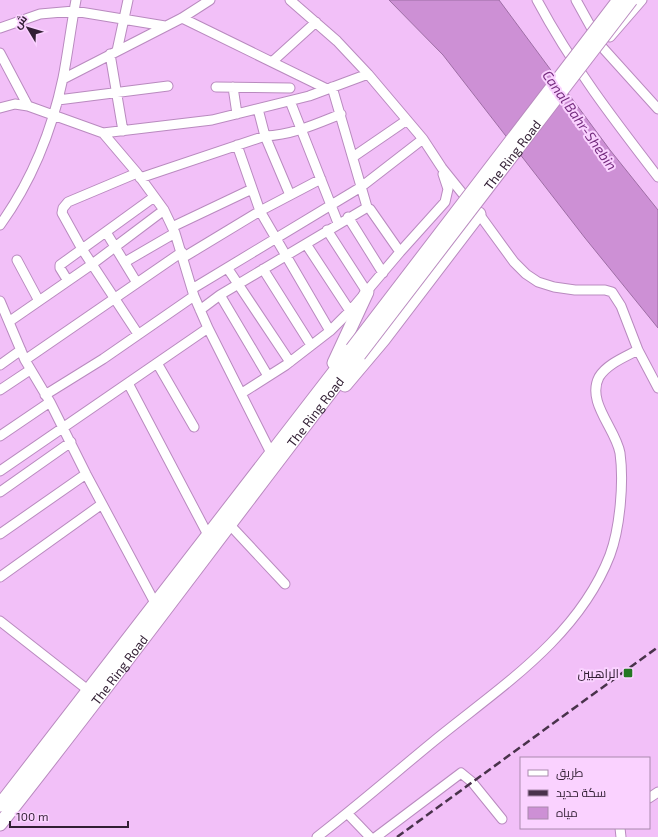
<svg xmlns="http://www.w3.org/2000/svg" width="658" height="837" font-family="'Exo 2',Cairo,sans-serif">
  <rect width="100%" height="100%" fill="#f2c0f8"/>
  <!-- water -->
  <path fill="#cd90d5" stroke="#9e6ea5" d="M389,0H499L610,150L658,210V328L585,238L443,55Z"/>
  <g fill="none" stroke-linecap="round" stroke-linejoin="round">
    <defs>
      <path id="minor" d="M290,0L337,41L368,74L423,139L442,168L479,214L514,262L526,274L538,282L554,287L575,290H605L612,292L621,306L638,350L658,388
        M537,0C571,64 614,120 658,177
        M576,0L602,47L658,109
        M182,18L327,89
        M0,28L40,14L74,11L165,26
        M610,37L642,0
        M117,51L128,0
        M0,53L28,106
        M110,54L123,131
        M273,61L316,22
        M63,79L182,18L210,0
        M216,87L290,88
        M233,87L237,114
        M332,87L367,207
        M58,100L168,86
        M290,101L338,223
        M0,108L15,104L28,106L103,133L137,173L164,210L175,233L194,296L208,328L271,453
        M258,109L265,136L290,195
        M103,133L212,120L309,96L368,74
        M237,145L260,211L330,331
        M353,157L407,120
        M137,173L68,202L63,208L62,213L82,249L138,334
        M140,178L265,136C292,135 316,124 341,114
        M348,217L383,273
        M0,225C31,182 52,130 63,78C68,52 71,26 76,0
        M172,227L252,189
        M327,230L367,292
        M106,232L137,283
        M306,244L350,311
        M184,257L260,211L321,179
        M17,260L39,301
        M125,262L175,233
        M228,269L290,362
        M263,269L311,345
        M68,281L60,268V265L154,197
        M192,289L361,187L423,139
        M220,295L268,376
        M0,301L25,360L50,402L86,474L155,603
        M200,310L220,295L366,208L370,209L400,252
        M10,321L91,265L164,210
        M25,360L182,252
        M157,363L194,427
        M0,365L21,350
        M128,383L208,535
        M0,390L30,370
        M242,393L286,365L330,331L350,311L400,252L445,202L448,189L443,174
        M45,395L103,359L194,296
        M0,436L50,402
        M0,471L208,328
        M0,492L71,442
        M229,524L285,584
        M0,534L86,474
        M0,577L102,504
        M0,621L93,694
        M649,798L658,792
        M347,813L370,837
        M620,828L621,837
        M317,837C357,806 395,773 434,741C500,687 578,638 610,555C620,528 624,482 620,453C616,429 586,402 599,377C607,364 625,357 638,350
        M376,837L461,773L472,782L502,819"/>
      <g id="highway">
        <path d="M334,363L367,292"/>
        <path d="M345,385L383,340L479,214"/>
        <path d="M0,805L352,349"/>
        <path id="s1" d="M0,824C122,670 238,511 359,355"/>
      </g>
    </defs>
    <!-- minor casing -->
    <use href="#minor" stroke="#b98abf" stroke-width="11"/>
    <!-- highway casing -->
    <use href="#highway" stroke="#b98abf" stroke-width="15"/>
    <!-- minor -->
    <use href="#minor" stroke="#fff" stroke-width="9"/>
    <!-- highway -->
    <use href="#highway" stroke="#fff" stroke-width="13"/>
    <!-- rail -->
    <path stroke="#49324b" stroke-width="2.5" stroke-dasharray="8 4" stroke-linecap="butt" d="M397,837L658,647"/>
    <defs>
      <g id="highway-bridge">
        <path d="M352,349L619,0"/>
        <path id="s2" d="M359,355L631,0"/>
      </g>
    </defs>
    <!-- highway-bridge casing -->
    <use href="#highway-bridge" stroke="#b98abf" stroke-width="15" stroke-linecap="butt"/>
    <!-- highway-bridge -->
    <use href="#highway-bridge" stroke="#fff" stroke-width="13"/>
  </g>
  <!-- markers -->
  <rect fill="#247722" stroke="#fad2ff" stroke-width="1.5" x="623" y="668" width="10" height="10" rx="2"/>
  <g text-anchor="middle" dominant-baseline="central" stroke-width="4" stroke-linejoin="round" paint-order="stroke">
    <!-- street labels -->
    <g font-size="13" fill="#321f34" stroke="#fad2ff">
      <text stroke="none"><textPath href="#s2" startOffset="252">The Ring Road</textPath></text>
      <text stroke="none"><textPath href="#s1" startOffset="519">The Ring Road</textPath></text>
      <text stroke="none"><textPath href="#s1" startOffset="195">The Ring Road</textPath></text>
    </g>
    <!-- poi labels -->
    <g font-size="13" fill="#321f34" stroke="#fad2ff" text-anchor="end">
      <text x="619" y="673">الراهبين</text>
    </g>
    <!-- water labels -->
    <g font-size="14" font-style="italic" fill="#752d7f" stroke="#fad2ff">
      <text transform="translate(580 120) rotate(55)">Canal Bahr-Shebin</text>
    </g>
  </g>
  <!-- legend -->
  <rect x="520" y="757" width="130" height="72" fill="#fad2ff" stroke="#aa8aae"/>
  <rect x="528" y="770" width="20" height="6" fill="#ffffff" stroke="#aa8aae"/>
  <text x="556" y="777" font-size="12" fill="#321f34">طريق</text>
  <rect x="528" y="790" width="20" height="6" fill="#49324b" stroke="#aa8aae"/>
  <text x="556" y="797" font-size="12" fill="#321f34">سكة حديد</text>
  <rect x="528" y="807" width="20" height="12" fill="#cd90d5" stroke="#aa8aae"/>
  <text x="556" y="817" font-size="12" fill="#321f34">مياه</text>
  <!-- north arrow -->
  <g transform="translate(28 28) rotate(308)" stroke="#fad2ff" stroke-width="3" paint-order="stroke">
  <path d="M0-3L7 15L0 10L-7 15Z" fill="#321f34"/>
  <text y="-6" font-size="11" font-weight="bold" text-anchor="middle" fill="#321f34">ش</text>
  </g>
  <!-- scale -->
  <path d="M10 821v6h118v-6" fill="none" stroke="#321f34" stroke-width="2"/>
  <text x="16" y="821" font-size="12" fill="#321f34" stroke="#fad2ff" stroke-width="3" paint-order="stroke">100 m</text>
</svg>
